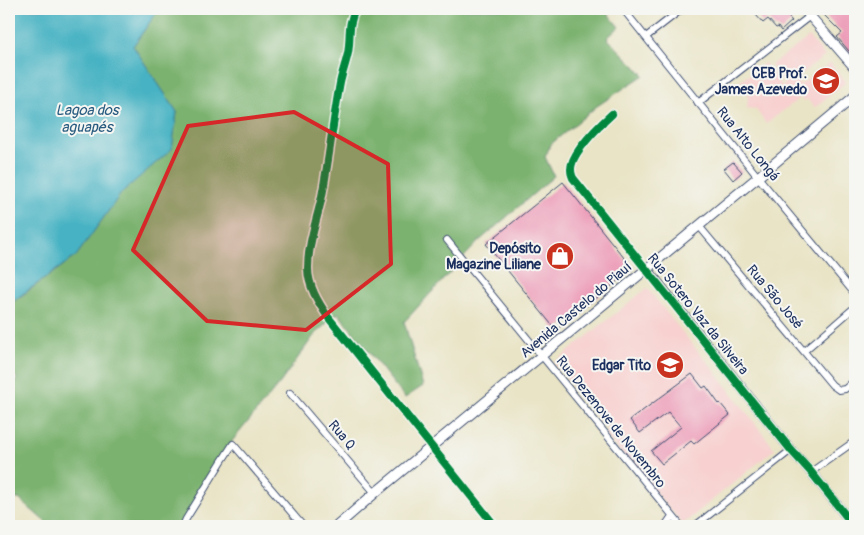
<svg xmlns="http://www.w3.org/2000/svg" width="864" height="535" font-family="Pangolin,sans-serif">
  <rect width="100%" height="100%" fill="#f6f6f2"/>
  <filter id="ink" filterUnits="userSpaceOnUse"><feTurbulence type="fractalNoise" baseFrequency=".02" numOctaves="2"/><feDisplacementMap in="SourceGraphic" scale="10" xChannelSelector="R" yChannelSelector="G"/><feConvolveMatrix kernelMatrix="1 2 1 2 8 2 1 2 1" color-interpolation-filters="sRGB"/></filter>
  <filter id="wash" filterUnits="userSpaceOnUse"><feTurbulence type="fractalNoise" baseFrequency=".0096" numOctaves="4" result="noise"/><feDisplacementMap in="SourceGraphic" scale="20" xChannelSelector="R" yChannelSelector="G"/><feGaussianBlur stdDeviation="1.12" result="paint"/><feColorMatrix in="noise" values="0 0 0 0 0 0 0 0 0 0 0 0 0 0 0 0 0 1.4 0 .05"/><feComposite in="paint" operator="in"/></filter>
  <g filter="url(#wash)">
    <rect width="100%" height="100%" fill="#e9e4c6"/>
    <!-- built -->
    <path fill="#f7d0cf" d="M809,37L825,56L796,78L800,85L830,63L846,82L814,108L807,99L804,101L801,97L766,124L755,108L754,109L747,108L748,96L738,83L765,63L782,86L785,83L771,65Z
      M647,288L705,360H706L775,449L683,524L605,434L609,431L554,363Z"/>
    <!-- forest -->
    <path fill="#7bb270" stroke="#4b7067" d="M155,9H604L619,27L607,38L644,75L597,106L551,144L545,157L554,176L478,242L404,322L423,386L405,398L338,313L315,334L280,383L233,440L181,526H50L19,499H9V390L17,379L12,371L9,369V307L13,302L76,256L122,192L172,149L177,112L133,46L157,12Z"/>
    <!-- water -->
    <path fill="#46b2c3" stroke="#307090" d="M9,9H155L157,12L133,46L177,112L172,149L122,192L76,256L13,301L9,307Z"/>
    <g id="blocks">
      <!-- building -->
      <path fill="#ec98b5" d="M763,9H781L792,21L781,31L778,27L776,28L768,19L763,23L756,15Z
        M818,9H850L855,14V58L837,37L842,33Z
        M733,162L742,172L733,180L724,169Z
        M563,182L633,269L556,330L486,244Z
        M692,374L703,388L706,386L719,404L720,403L730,415L694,444L691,441L662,464L651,451L681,427L668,412L640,433L630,420Z"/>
    </g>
  </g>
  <g filter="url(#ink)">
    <use href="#blocks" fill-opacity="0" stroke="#3a4a6e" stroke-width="1"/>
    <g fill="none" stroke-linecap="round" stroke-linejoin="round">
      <defs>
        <path id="street" d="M356,9C347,23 351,38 348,53C346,63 342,73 340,83C333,121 329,159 322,196C317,220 308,243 308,268C308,286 318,302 328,317L495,526
          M623,9L758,177L855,294
          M646,37L682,9
          M698,103L810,16
          M612,114C600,125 570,154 571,170C571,174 572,175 573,178L647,269
          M699,226L832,385L839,390L845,389L855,380
          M447,240L681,526
          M804,351L855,307
          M290,393L375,493
          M811,472L855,441
          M183,526L186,519L222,461L233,444L303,526
          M665,526L672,516
          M695,526L791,450"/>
        <path id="secondary" d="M804,9L855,68
          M647,269L791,450L811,472L854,526
          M337,526L375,493L758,177L855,96"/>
      </defs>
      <!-- street casing -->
      <use href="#street" stroke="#3a4a6e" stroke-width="8"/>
      <!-- secondary casing -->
      <use href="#secondary" stroke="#3a4a6e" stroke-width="11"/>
      <!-- street -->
      <use href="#street" stroke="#fff" stroke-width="6"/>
      <!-- secondary -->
      <use href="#secondary" stroke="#fff" stroke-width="9"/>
      <defs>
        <path id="cycleway" d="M356,9C347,23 351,38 348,53C346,63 342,73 340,83C333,121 329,159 322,196C317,220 308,243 308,268C308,286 318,302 328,317L495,526
          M612,114C600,125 570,154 571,170C571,174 572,175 573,178L791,450L811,472L854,526"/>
      </defs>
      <!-- cycleway casing -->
      <use href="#cycleway" stroke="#f6f6f2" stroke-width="11"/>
      <!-- cycleway -->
      <use href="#cycleway" stroke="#00873e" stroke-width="8"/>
    </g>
  </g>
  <!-- marked area -->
  <path fill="#d62828" fill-opacity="0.2" stroke="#d62828" stroke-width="4" stroke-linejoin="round" d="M294,112L388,164L391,264L306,330L207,321L133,250L188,126Z"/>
  <!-- icons -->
  <defs>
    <symbol id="school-disc" viewBox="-11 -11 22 22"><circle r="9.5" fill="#c8321e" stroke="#f6f6f2"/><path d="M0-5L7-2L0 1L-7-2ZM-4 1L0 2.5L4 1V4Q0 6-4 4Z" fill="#fff"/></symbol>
    <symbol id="shop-disc" viewBox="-11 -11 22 22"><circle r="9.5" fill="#c8321e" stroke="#f6f6f2"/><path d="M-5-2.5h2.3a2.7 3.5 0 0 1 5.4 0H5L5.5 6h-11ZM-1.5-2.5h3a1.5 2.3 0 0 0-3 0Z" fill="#fff"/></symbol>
  </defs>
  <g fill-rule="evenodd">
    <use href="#school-disc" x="810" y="65" width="32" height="32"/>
    <use href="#shop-disc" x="544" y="240" width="32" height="32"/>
    <use href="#school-disc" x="654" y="349" width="32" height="32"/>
  </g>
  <g text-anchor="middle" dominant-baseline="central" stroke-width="4" stroke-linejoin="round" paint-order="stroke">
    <!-- poi labels -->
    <g font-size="14" font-weight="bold" fill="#1b2f5e" stroke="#f6f6f2" text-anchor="end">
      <text x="807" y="73">CEB Prof.<tspan x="807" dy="16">James Azevedo</tspan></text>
      <text x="541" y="248">Depósito<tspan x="541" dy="16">Magazine Liliane</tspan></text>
      <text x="651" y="365">Edgar Tito</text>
    </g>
    <!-- street labels -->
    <g font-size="14" fill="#1b2f5e" stroke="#f6f6f2">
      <text transform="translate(748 144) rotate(51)">Rua Alto Longá</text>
      <text transform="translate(775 297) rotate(50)">Rua São José</text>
      <text transform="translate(576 310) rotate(-40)">Avenida Castelo do Piauí</text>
      <text transform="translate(698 314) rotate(51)">Rua Sotero Vaz da Silveira</text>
      <text transform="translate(611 422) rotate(51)">Rua Dezenove de Novembro</text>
      <text transform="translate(342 435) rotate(50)">Rua Q</text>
    </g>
    <!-- water labels -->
    <g font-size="15" font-style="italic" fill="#2a5d81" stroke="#f6f6f2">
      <text x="87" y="110">Lagoa dos<tspan x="87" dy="17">aguapés</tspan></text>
    </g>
  </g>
  <!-- margin -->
  <rect width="864" height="535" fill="none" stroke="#f6f6f2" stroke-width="30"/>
</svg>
